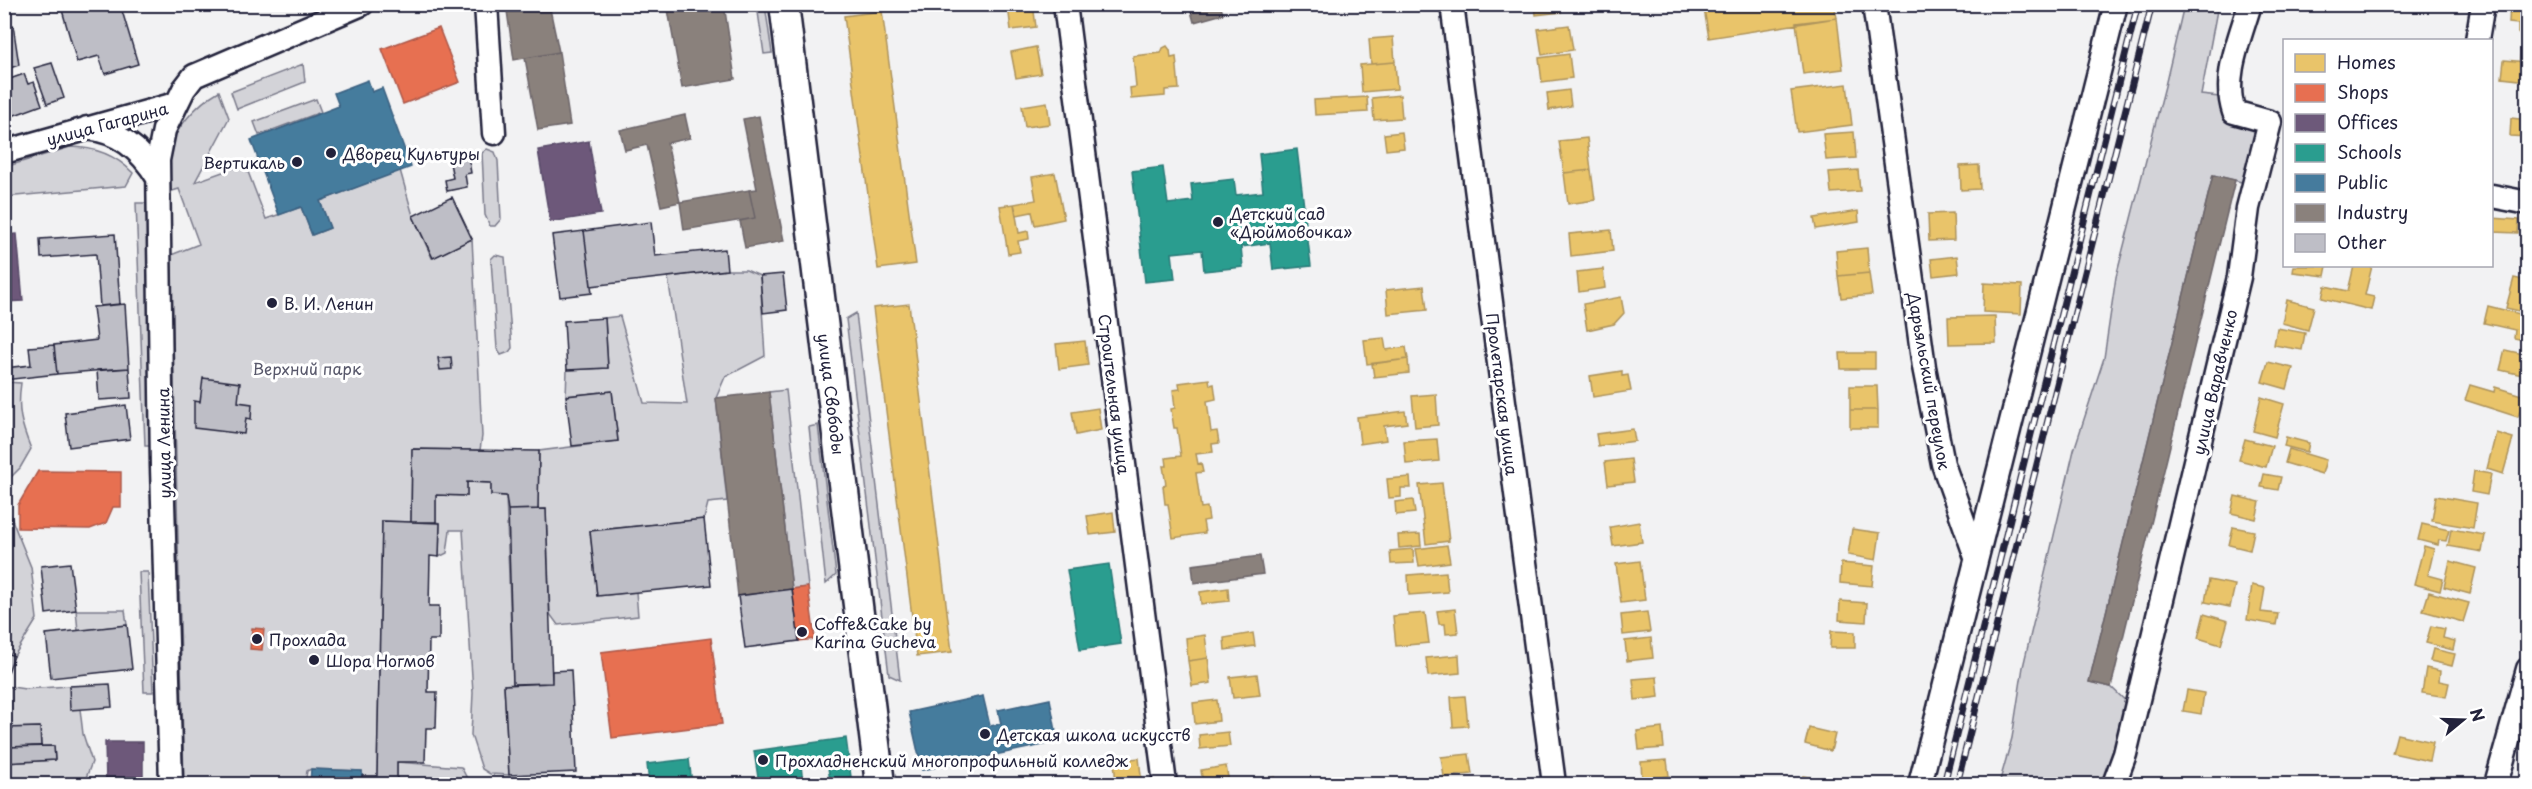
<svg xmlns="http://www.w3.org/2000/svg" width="2532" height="789" font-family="'Playpen Sans',sans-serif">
  <rect width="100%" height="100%" fill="#f2f2f3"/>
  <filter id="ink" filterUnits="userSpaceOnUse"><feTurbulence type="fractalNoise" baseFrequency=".0167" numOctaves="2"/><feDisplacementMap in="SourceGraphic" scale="12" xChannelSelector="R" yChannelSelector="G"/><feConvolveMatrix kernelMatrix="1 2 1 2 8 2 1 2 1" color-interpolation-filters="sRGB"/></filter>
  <g filter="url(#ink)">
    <!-- green -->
    <path fill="#d3d3d8" stroke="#7a7a8a" stroke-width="1.5" d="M757,5H765L772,53L764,54Z
      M2184,5H2218L2201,95L2229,98L2270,122L2254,185L2213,175L2089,682L2111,687L2135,710L2113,784H1999L2012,738L2023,667L2074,450L2104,358L2116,277L2165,86Z
      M303,64L305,82L237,109L231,92Z
      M219,91L229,118L195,182L245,164L266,219L301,207L312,235L330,228L320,201L400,170L413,216L432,258L472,239L482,436L480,450L412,449L411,522L382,521L377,776H362V771L311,769L307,771L305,784H184L171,255L199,244L179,189L169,192C168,181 165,166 168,155C173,129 198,103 219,91Z
      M316,99L321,112L259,135L254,122Z
      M70,147C95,147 116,155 133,173L126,186L5,197V167Z
      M487,149L495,152L498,161L501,219L495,226H490L485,215L482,153Z
      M136,203H146L155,446H145Z
      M495,255L505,257L512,348L509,352L501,355L497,349L491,259Z
      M727,270H746L760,276L765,356L725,377L716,398L727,501L708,503L704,519L590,531L597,596L636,592L638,616L558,625L550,614L546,509H538L539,451L618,441L612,391L566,396L567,370L608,368L605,318L620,316L644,403L687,404L668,277Z
      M856,313L900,680L889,675L846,319Z
      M5,382L21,383C17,410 21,424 31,449L20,468L8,480L6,494L8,510L31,567L37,619L14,656L5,652Z
      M786,390L808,587L792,589L769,392Z
      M818,425L836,575L826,584L809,427Z
      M467,482L491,483V495L506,496L513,684L504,685L509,775L490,774L482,769L471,735L473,693L463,530H450L447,553L439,557L440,523L436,522V495L467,496Z
      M139,572H148L153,692H144Z
      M76,610H125L127,625L78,631Z
      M5,686L25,689L69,686L80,709L83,734L92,762L84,783L41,784L13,780L12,784H5L4,763L55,760L54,746H41L40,727L6,728V747H5Z
      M397,762L461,767L470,784H397Z"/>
    <!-- homes -->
    <path fill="#e9c46a" stroke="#ad935c" stroke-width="1.5" d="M1033,4L1036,27L1011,30L1008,6Z
      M1535,4H1560L1561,12L1536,15Z
      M1735,4H1834L1837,18L1709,38L1704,9Z
      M2510,4H2528V34L2518,33V24L2509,23Z
      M882,11L916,264L878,269L844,16Z
      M1837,18L1843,69L1803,74L1796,23Z
      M1569,25L1573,50L1542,55L1538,29Z
      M1393,37L1395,62L1371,64L1369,39Z
      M2523,38L2528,39V60L2520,59Z
      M1167,46L1170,50L1171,58L1176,57L1179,89L1165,90V96L1131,99L1130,88L1136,87L1133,56L1161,53L1163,48Z
      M1036,47L1041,74L1016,78L1011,52Z
      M1569,54L1572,78L1542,82L1539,58Z
      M2504,60L2528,62L2527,81L2502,78Z
      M1395,62L1397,89L1362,92L1360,65Z
      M1847,84L1852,125L1797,132L1791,91Z
      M1569,90L1571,106L1549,110L1547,93Z
      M1400,95L1402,118L1374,120L1372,98Z
      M1367,97L1368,112L1315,115L1314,100Z
      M1047,102L1050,124L1025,127L1022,106Z
      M2511,118L2528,120V137L2510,136Z
      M1402,132L1404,148L1386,150L1384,134Z
      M1854,132L1856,158L1826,160L1823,134Z
      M1587,138L1591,170L1564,173L1559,141Z
      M1979,165L1980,189L1961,190L1960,166Z
      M1591,170L1595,200L1568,204L1564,173Z
      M1858,170L1860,191L1831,193L1829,172Z
      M1055,173L1064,219L1035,225L1032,212L1017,215L1014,204L1036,200L1032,177Z
      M1014,204L1019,233L1028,231L1029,239L1018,241L1020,252L1008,254L1000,206Z
      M1858,211L1859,222L1816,229L1814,218Z
      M1953,213L1954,240L1929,241L1928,214Z
      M2492,218L2519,220L2518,233L2492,232Z
      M1611,230L1613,251L1571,256L1569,234Z
      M1867,248L1869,273L1838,276L1836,251Z
      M1957,256L1959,273L1933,276L1931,259Z
      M2294,266H2327L2325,276L2293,272Z
      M2354,266H2372L2365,295L2374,297L2371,310L2322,298L2325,286L2348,291Z
      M1603,269L1605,288L1579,292L1577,272Z
      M1869,273L1872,295L1841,298L1838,276Z
      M2514,278L2528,281V313L2506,308Z
      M1984,283L2022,285L2021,314L1983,312Z
      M1424,286L1427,310L1388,314L1386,290Z
      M1621,297L1624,313L1614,324L1587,330L1583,304Z
      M2287,300L2314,307L2308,330L2282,323Z
      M909,304L952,652L917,656L873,308Z
      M2488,306L2528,316V341L2514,338L2515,330L2484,323Z
      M1995,316L1996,343L1949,344L1948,317Z
      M2277,328L2305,333L2302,350L2274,345Z
      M1384,338L1386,350L1406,347L1408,359L1367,364L1364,340Z
      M1085,341L1088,365L1059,369L1056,344Z
      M2505,350L2528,355L2527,376L2500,370Z
      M1840,353H1875V369H1841Z
      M1408,359L1409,373L1374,377L1372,364Z
      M2268,362L2293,368L2287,389L2262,382Z
      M1622,371V376L1628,375L1631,391L1593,397L1590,376Z
      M1209,379L1210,385L1214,384L1216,399L1207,401L1211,432L1217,431L1219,443L1212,444L1213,452L1196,454L1198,464L1201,463L1203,472L1196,473L1201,508L1207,507L1209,520L1203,521L1205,533L1173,538L1168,504H1165L1163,486L1166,485L1163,466H1167L1166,458L1181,456L1177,428H1174L1171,409L1175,408L1173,390L1180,389L1179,383Z
      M2470,385L2494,392L2495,387L2525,396L2518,417L2465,400Z
      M1850,386H1877L1878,410H1850Z
      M1436,394L1438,425L1415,427L1412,396Z
      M2261,397L2284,404L2275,437L2253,431Z
      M1098,408L1101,430L1076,435L1072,412Z
      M1850,410H1878V428H1850Z
      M1405,411L1407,423L1384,426L1386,440L1360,444L1357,417Z
      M1633,429L1635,441L1598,446L1596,434Z
      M2496,433L2513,438L2503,474L2487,469Z
      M2286,437L2309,443L2307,452L2284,446Z
      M1437,439L1439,461L1406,464L1404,441Z
      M2245,439L2272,446L2266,467L2239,460Z
      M2289,449L2326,460L2322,474L2285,463Z
      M1631,459L1634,482L1608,485L1605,462Z
      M2474,471L2491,474L2487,495L2471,492Z
      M2264,474L2281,477L2278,490L2261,487Z
      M1410,477L1411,488H1401V497L1389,498L1387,479Z
      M1442,483L1449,541L1426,544L1419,485Z
      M2235,496L2260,502L2256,519L2231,513Z
      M2436,496L2477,503L2473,528L2432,521Z
      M1413,500L1415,513L1396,515L1395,502Z
      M1113,512L1115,532L1090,535L1087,516Z
      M1639,522L1642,542L1613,546L1610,527Z
      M2422,524L2449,530L2446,541L2439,540L2438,545L2418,540Z
      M2233,527L2254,531L2250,550L2229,545Z
      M1852,529L1880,533L1876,560L1848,555Z
      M2451,529L2485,535L2482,552L2448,546Z
      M1420,534L1421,546L1399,548L1398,535Z
      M1447,545L1450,562L1419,566L1416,549Z
      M2424,546L2434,549L2428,575L2443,579L2440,591L2414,584Z
      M1413,549L1414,563L1391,564L1390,551Z
      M1640,561L1645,600L1621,603L1616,564Z
      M2450,561L2476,568L2470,594L2444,587Z
      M1841,563L1874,566L1872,586L1840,583Z
      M1446,572L1448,592L1409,595L1408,575Z
      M2209,580L2235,585L2230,607L2205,602Z
      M2252,585L2265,588L2261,612L2278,614L2276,625L2247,620Z
      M1228,588L1229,601L1201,604L1200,592Z
      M2429,592L2469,603L2463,622L2423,611Z
      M1840,601L1867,603L1866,622L1839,620Z
      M1455,609L1458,633L1446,634L1445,624H1439L1437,611Z
      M1647,612L1650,632L1623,635L1621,615Z
      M1425,613L1429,643L1396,646L1393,616Z
      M2204,614L2228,621L2221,645L2198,638Z
      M2431,626L2445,629L2443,638L2455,641L2453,650L2426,643Z
      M1831,631L1855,632V648H1830Z
      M1253,633L1255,646L1225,650L1224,638Z
      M1205,635L1208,658L1188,661L1186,638Z
      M1651,638L1653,658L1627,661L1625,641Z
      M2433,649L2455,654L2452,666L2430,661Z
      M1459,655L1460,673L1428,676L1426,658Z
      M1208,658L1211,683L1192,686L1188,661Z
      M2426,668L2440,671L2439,681L2449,683L2446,697L2422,693Z
      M1257,674L1260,695L1233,698L1230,677Z
      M1657,677L1659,697L1635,700L1633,679Z
      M2187,690L2204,693L2201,714L2183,711Z
      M1465,696L1468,726L1453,727L1451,697Z
      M1217,700L1219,721L1195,724L1193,703Z
      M1662,728L1664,748L1639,750L1637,731Z
      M1809,728L1835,734L1831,751L1805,744Z
      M1228,732L1230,746L1200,749L1199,735Z
      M2397,734L2433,742L2429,761L2392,753Z
      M1469,754L1472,774L1444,777L1441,757Z
      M1139,758L1142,784H1116L1114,761Z
      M1667,760L1669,776L1642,779L1641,762Z
      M1226,766L1229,783L1203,784L1201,770Z
      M1803,776L1830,781V784H1802Z
      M1275,777L1277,784H1247Z"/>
    <!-- shops -->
    <path fill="#e76f51" stroke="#ac584a" stroke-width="1.5" d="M439,28L460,82L403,104L382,49Z
      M38,471L121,472V507H113L106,523L90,529L18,528V505Z
      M808,587L815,639L799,641L792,589Z
      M252,628L264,629L262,650L250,649Z
      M711,638L722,724L612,738L601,652Z"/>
    <!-- offices -->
    <path fill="#6d597a" stroke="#564867" stroke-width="1.5" d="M589,141L601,214L550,222L538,150Z
      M17,234L23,301L4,302V235Z
      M105,742H143V784H106Z"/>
    <!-- schools -->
    <path fill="#2a9d8f" stroke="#287876" stroke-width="1.5" d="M1297,149L1311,266L1273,270L1270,243L1241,247L1243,267L1204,271L1202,250L1172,253L1175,279L1145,282L1132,171L1163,167L1168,204L1193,201L1191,184L1234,179L1236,195L1263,192L1259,154Z
      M1109,564L1121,644L1080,650L1067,570Z
      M846,738L851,777L830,780L827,762L801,765L803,784H759L754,751Z
      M689,759L692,784H649L647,764Z"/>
    <!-- public -->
    <path fill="#457b9d" stroke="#3a6080" stroke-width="1.5" d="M368,80L372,92L382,88L411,167L320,201L330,228L312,235L301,207L279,215L251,140L339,106L334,93Z
      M983,696L990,726L1001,724L998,710L1050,699L1058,742L922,770L909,712Z
      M311,769L362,771V784H310Z"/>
    <!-- industry -->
    <path fill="#8a817c" stroke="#6b6468" stroke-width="1.5" d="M506,4H549L559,52L514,60Z
      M667,4H724L735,79L682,88Z
      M1189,4H1220L1223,14L1194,22Z
      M559,52L570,125L538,130L525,58Z
      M685,115L690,138L667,143L680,202L661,206L647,145L625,150L620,130Z
      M759,116L784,241L745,248L740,221L755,218L749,190L757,189L743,119Z
      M2213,175L2235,180L2111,687L2089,682Z
      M749,190L755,218L684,230L680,202Z
      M769,392L792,589L738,596L716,398Z
      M1260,556L1263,574L1194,583L1192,565Z"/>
    <!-- building -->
    <path fill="#bebec6" stroke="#22223b" stroke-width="1.5" d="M71,4H120L138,64L105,74L99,56L77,62L62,10Z
      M13,25L19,65L4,70V26Z
      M52,63L64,98L47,104L34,68Z
      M24,74L28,84L34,82L42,105L4,119V81Z
      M467,150L471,173L465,174L467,187L447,191L445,180L453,178L448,153Z
      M452,197L472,239L433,258L413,216Z
      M651,222L655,256L725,249L727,270L591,286L584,231Z
      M584,231L592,293L560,297L552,235Z
      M115,234L120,304L100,306L96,254L41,258L40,239Z
      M783,274L787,310L763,313L760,276Z
      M125,304L129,368L57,374L54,345L97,340L93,307Z
      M605,318L608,368L567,370L564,321Z
      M54,345L57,374L4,380V368L31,365L29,347Z
      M451,357L452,369L440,370L438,358Z
      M129,368L131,398L99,400L97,370Z
      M203,378L240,383L238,402L252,404L251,419L246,418L244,434L194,428V401L200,402Z
      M612,391L618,441L572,446L566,396Z
      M126,405L130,439L69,447L65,413Z
      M412,449L539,451L538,509L508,510L506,496L491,495V483L467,482V496L436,495V522H411Z
      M546,509L552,683L513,684L508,510Z
      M704,519L711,585L597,596L590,531Z
      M382,521L440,523L439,557L430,556L429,606H439V640H429L428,692H437L436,728H426L425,762H397V784H362V776H377Z
      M70,563L76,610L46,614L41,566Z
      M792,589L799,641L745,648L738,596Z
      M127,625L132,669L51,678L46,634Z
      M4,652L14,656L4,683Z
      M571,670L576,772L509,775L504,685L552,683V671Z
      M110,684L112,707L70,710L69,686Z
      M40,727L41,746L6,747V728Z
      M54,746L55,760L4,763V747Z"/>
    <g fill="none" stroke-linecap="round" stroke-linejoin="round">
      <defs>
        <path id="minor" d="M486,4L494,133
          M1065,4L1165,784
          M1452,4L1554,784
          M1874,4L1924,367L1943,464L1976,557
          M2477,40L2483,4
          M87,128C119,131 142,151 158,178
          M4,152L175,104
          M2492,196L2528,203
          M171,784L162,467L158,160L164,130L184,89L194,76L362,4
          M1920,784L2116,4
          M2114,784L2125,754L2239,277L2248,208L2270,122L2234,112C2222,78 2240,38 2250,4
          M2496,784L2528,669"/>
        <path id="major" d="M784,4L880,784"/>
      </defs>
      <!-- minor casing -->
      <use href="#minor" stroke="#22223b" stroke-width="27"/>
      <!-- major casing -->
      <use href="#major" stroke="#22223b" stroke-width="33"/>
      <!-- minor -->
      <use href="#minor" stroke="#fff" stroke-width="22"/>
      <!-- major -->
      <use href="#major" stroke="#fff" stroke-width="28"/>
      <defs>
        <path id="rail" d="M1944,784L2138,4
          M1957,784L2152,4"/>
      </defs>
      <!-- rail casing -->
      <use href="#rail" stroke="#22223b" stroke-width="7"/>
      <!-- rail -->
      <use href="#rail" stroke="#fff" stroke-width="4.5" stroke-dasharray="14" stroke-linecap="butt"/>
    </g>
  </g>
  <!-- markers -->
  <g fill="#22223b" stroke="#fff" stroke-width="2">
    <circle cx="331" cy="153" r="6"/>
    <circle cx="297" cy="162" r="6"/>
    <circle cx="1218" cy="222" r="6"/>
    <circle cx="272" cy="303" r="6"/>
    <circle cx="802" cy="632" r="6"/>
    <circle cx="257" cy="639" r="6"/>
    <circle cx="314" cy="660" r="6"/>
    <circle cx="985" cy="734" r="6"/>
    <circle cx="763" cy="760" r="6"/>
  </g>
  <g text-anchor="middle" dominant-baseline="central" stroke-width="6" stroke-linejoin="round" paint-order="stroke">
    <!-- street labels -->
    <g font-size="16" fill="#22223b" stroke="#fff">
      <text transform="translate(107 123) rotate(-15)">улица Гагарина</text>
      <text transform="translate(1930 381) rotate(80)">Дарьяльский переулок</text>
      <text transform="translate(2214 382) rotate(-77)">улица Варавченко</text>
      <text transform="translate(832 394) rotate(83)">улица Свободы</text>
      <text transform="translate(1115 394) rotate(83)">Строительная улица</text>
      <text transform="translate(1503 394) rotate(83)">Пролетарская улица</text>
      <text transform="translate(163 443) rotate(-91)">улица Ленина</text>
    </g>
    <!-- poi labels -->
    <g font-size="16" fill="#22223b" stroke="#fff" text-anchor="start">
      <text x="343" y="153">Дворец Культуры</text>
      <text x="285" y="162" text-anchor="end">Вертикаль</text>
      <text x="1230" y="213">Детский сад<tspan x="1230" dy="18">«Дюймовочка»</tspan></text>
      <text x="284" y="303">В. И. Ленин</text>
      <text x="814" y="623">Coffe&amp;Cake by<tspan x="814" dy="18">Karina Gucheva</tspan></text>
      <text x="269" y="639">Прохлада</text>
      <text x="326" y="660">Шора Ногмов</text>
      <text x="997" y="734">Детская школа искусств</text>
      <text x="775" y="760">Прохладненский многопрофильный колледж</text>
    </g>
    <!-- park labels -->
    <g font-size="16" fill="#57576a" stroke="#fff">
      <text x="307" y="368">Верхний парк</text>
    </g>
  </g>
  <!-- margin -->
  <rect width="2532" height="789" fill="none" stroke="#fff" stroke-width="24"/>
  <rect x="12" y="12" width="2508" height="765" fill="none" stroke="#22223b" stroke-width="2" filter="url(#ink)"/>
  <!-- legend -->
  <rect x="2283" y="39" width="210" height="228" fill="#ffffff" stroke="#a7a7b1" stroke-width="1.5"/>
  <rect x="2295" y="54" width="30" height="18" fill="#e9c46a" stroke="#a7a7b1" stroke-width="1.5"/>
  <text x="2337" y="69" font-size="18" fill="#22223b">Homes</text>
  <rect x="2295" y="84" width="30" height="18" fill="#e76f51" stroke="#a7a7b1" stroke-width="1.5"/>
  <text x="2337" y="99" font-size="18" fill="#22223b">Shops</text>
  <rect x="2295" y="114" width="30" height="18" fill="#6d597a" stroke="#a7a7b1" stroke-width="1.5"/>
  <text x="2337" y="129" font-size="18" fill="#22223b">Offices</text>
  <rect x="2295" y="144" width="30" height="18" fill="#2a9d8f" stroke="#a7a7b1" stroke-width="1.5"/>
  <text x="2337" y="159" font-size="18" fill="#22223b">Schools</text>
  <rect x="2295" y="174" width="30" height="18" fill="#457b9d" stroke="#a7a7b1" stroke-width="1.5"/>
  <text x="2337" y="189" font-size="18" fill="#22223b">Public</text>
  <rect x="2295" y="204" width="30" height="18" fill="#8a817c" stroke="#a7a7b1" stroke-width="1.5"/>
  <text x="2337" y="219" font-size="18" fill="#22223b">Industry</text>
  <rect x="2295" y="234" width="30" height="18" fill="#bebec6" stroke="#a7a7b1" stroke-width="1.5"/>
  <text x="2337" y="249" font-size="18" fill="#22223b">Other</text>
  <!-- north arrow -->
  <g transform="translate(2463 720) rotate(71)" stroke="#ffffff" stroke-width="4.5" paint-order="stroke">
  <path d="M0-4.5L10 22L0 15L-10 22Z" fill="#22223b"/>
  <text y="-9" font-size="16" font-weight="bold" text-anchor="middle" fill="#22223b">N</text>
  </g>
</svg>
